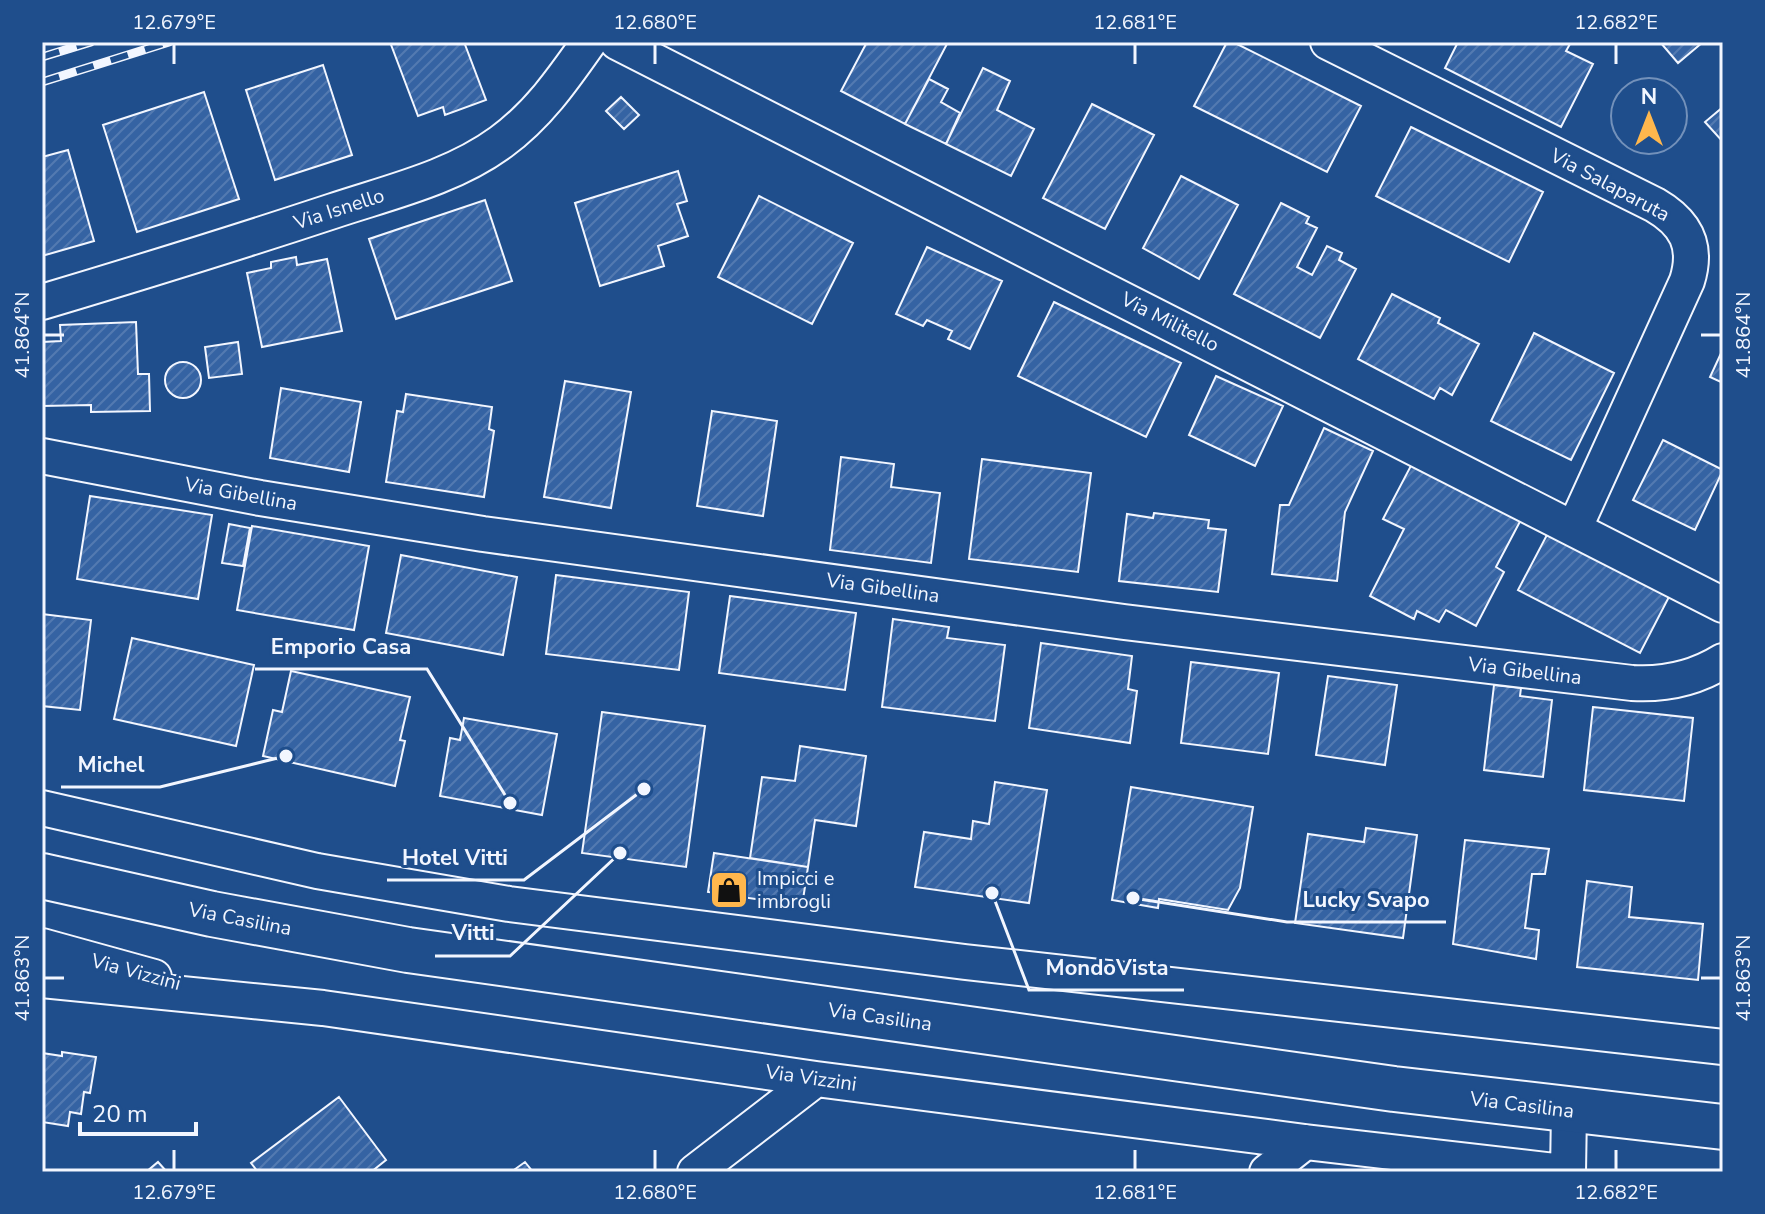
<svg xmlns="http://www.w3.org/2000/svg" width="1765" height="1214" font-family="'Nunito Sans',sans-serif">
  <defs>
    <pattern id="building-hatch" width="6" height="6" patternUnits="userSpaceOnUse" patternTransform="scale(2)"><rect width="6" height="6" fill="#3563a3"/><path d="M-1 1l2-2M0 6l6-6M5 7l2-2" fill="none" stroke="#537ab1"/></pattern>
  </defs>
  <rect width="100%" height="100%" fill="#1f4e8c"/>
  <!-- building -->
  <path fill="url(#building-hatch)" stroke="#f2f6ff" stroke-width="2" d="M390,42H464L486,100L445,115L443,107L418,116Z
    M867,42H948L905,124L841,91Z
    M1227,42H1233L1361,106L1327,172L1194,106Z
    M1458,42H1566L1570,44L1566,51L1593,64L1561,127L1445,68Z
    M1660,42H1703L1678,63Z
    M323,65L352,155L275,180L246,90Z
    M983,68L1010,81L997,110L1034,129L1011,176L946,144Z
    M929,79L948,89L941,102L960,113L946,144L905,124Z
    M204,92L239,199L137,232L103,125Z
    M621,97L639,115L624,129L606,111Z
    M1092,104L1154,135L1105,229L1043,198Z
    M1723,107V142L1705,122Z
    M1411,127L1543,192L1509,262L1376,196Z
    M68,150L94,241L42,256V157Z
    M678,171L687,201L677,204L688,236L658,246L664,266L600,286L575,203Z
    M1181,176L1238,205L1199,279L1143,248Z
    M759,196L853,243L812,324L718,277Z
    M485,200L512,281L396,319L369,239Z
    M1281,203L1309,217L1306,223L1317,228L1297,267L1312,275L1327,246L1342,253L1339,260L1356,269L1320,338L1234,294Z
    M927,247L1002,281L970,349L948,339L952,331L927,320L923,326L896,314Z
    M296,257L297,265L327,259L342,331L262,347L247,273L271,268V262Z
    M1392,294L1440,318L1438,323L1479,344L1452,395L1440,388L1434,399L1358,359Z
    M1054,302L1181,363L1146,437L1018,376Z
    M136,322L138,374H149L150,411L91,412V405L42,406V342L61,341L60,325Z
    M1534,333L1614,373L1571,460L1491,421Z
    M238,342L242,374L209,378L205,347Z
    M1723,349V383L1710,377Z
    M165 380a18 18 0 1 1 36 0a18 18 0 1 1-36 0Z
    M1216,376L1283,406L1255,466L1189,435Z
    M565,381L631,392L611,508L544,497Z
    M281,388L361,402L349,472L270,458Z
    M406,394L492,407L489,429L494,431L484,497L386,482L397,411L403,412Z
    M712,411L777,421L763,516L697,506Z
    M1324,428L1373,451L1345,512L1337,581L1272,574L1280,505H1289Z
    M1663,440L1723,470L1695,530L1633,500Z
    M841,457L894,464L891,487L940,493L931,563L830,550Z
    M1415,458L1524,514L1496,567L1504,572L1476,626L1446,610L1439,622L1417,611L1414,619L1370,596L1404,529L1383,519Z
    M982,459L1091,473L1078,572L969,559Z
    M90,496L212,515L198,599L77,579Z
    M1154,513L1209,520L1208,528L1226,530L1218,592L1119,581L1127,514L1153,518Z
    M229,524L250,528L243,566L222,563Z
    M252,526L369,546L354,630L237,610Z
    M1549,531L1671,593L1640,653L1518,590Z
    M401,555L517,577L503,655L386,633Z
    M556,575L689,592L679,670L546,654Z
    M730,596L856,613L845,690L719,673Z
    M42,614L91,620L80,710L42,706Z
    M893,619L949,627L947,638L1005,645L995,721L882,707Z
    M132,638L254,665L236,746L114,719Z
    M1041,643L1132,656L1128,689L1137,691L1130,743L1029,728Z
    M1191,662L1279,673L1268,754L1181,743Z
    M291,671L410,697L400,740L405,741L395,786L263,756L273,710L282,712Z
    M1328,676L1397,685L1385,765L1316,755Z
    M1494,685L1521,688L1520,696L1552,700L1543,777L1484,770Z
    M1593,707L1693,718L1684,801L1584,790Z
    M602,712L705,726L686,867L582,853Z
    M464,718L557,734L542,815L440,796L450,738L460,740Z
    M800,746L866,756L856,826L815,820L808,867L750,858L762,777L795,781Z
    M995,782L1047,790L1029,903L915,887L924,832L971,839L973,821L989,824Z
    M1131,787L1253,807L1240,888L1228,910L1159,899L1158,908L1112,900Z
    M1366,828L1417,835L1403,938L1295,923L1308,834L1364,842Z
    M1465,840L1549,849L1545,874H1532L1525,928L1539,930L1536,959L1453,944Z
    M714,853L808,867L802,906L708,892Z
    M1587,881L1632,887L1629,917L1703,924L1698,980L1577,967Z
    M62,1052L96,1057L90,1093L84,1092L81,1114L70,1112L68,1126L42,1122V1053L62,1056Z
    M339,1097L386,1160L371,1172H258L251,1163Z
    M158,1162L167,1172H146Z
    M525,1162L533,1172H511Z"/>
  <g fill="none" stroke-linecap="round" stroke-linejoin="round">
    <defs>
      <path id="minor" d="M617,42L1723,605
        M1328,42L1655,205C1686,223 1698,246 1687,281L1575,527
        M42,302C139,273 236,243 333,211C390,192 452,178 501,142C538,115 563,79 589,42
        M42,456L260,498L483,534L1124,622L1632,683C1665,685 1694,679 1723,661
        M42,808L317,871L509,904L965,962L1723,1047
        M42,946L154,977
        M42,980L323,1008L816,1079L1305,1142L1563,1172
        M695,1172L816,1079
        M1267,1172L1305,1142
        M1568,1172L1569,1111"/>
      <path id="primary" d="M42,876L212,914L408,950L1394,1089L1723,1127"/>
    </defs>
    <!-- minor casing -->
    <use href="#minor" stroke="#f2f6ff" stroke-width="38"/>
    <!-- primary casing -->
    <use href="#primary" stroke="#f2f6ff" stroke-width="48"/>
    <!-- minor -->
    <use href="#minor" stroke="#1f4e8c" stroke-width="34"/>
    <!-- primary -->
    <use href="#primary" stroke="#1f4e8c" stroke-width="44"/>
    <defs>
      <path id="rail" d="M42,57L91,42
        M42,82L169,42"/>
    </defs>
    <!-- rail casing -->
    <use href="#rail" stroke="#f2f6ff" stroke-width="9"/>
    <!-- rail -->
    <use href="#rail" stroke="#1f4e8c" stroke-width="6" stroke-dasharray="18" stroke-linecap="butt"/>
  </g>
  <!-- ticks -->
  <path fill="none" stroke="#f2f6ff" stroke-width="3" d="M174,44V64M655,44V64M1135,44V64M1616,44V64M44,335H64M1701,335H1721M44,978H64M1701,978H1721M174,1150V1170M655,1150V1170M1135,1150V1170M1616,1150V1170"/>
  <!-- icons -->
  <defs>
    <symbol id="shop-square" viewBox="-11 -11 22 22"><rect x="-9" y="-9" width="18" height="18" rx="4" fill="#ffb74d" stroke="#1f4e8c"/><path d="M-5-2.5h2.3a2.7 3.5 0 0 1 5.4 0H5L5.5 6h-11ZM-1.5-2.5h3a1.5 2.3 0 0 0-3 0Z" fill="#111"/></symbol>
  </defs>
  <g fill-rule="evenodd">
    <use href="#shop-square" x="707" y="868" width="44" height="44"/>
  </g>
  <g text-anchor="middle" dominant-baseline="central" stroke-width="6" stroke-linejoin="round" paint-order="stroke">
    <!-- street labels -->
    <g font-size="20" fill="#f2f6ff" stroke="#1f4e8c">
      <text transform="translate(1610 185) rotate(28)">Via Salaparuta</text>
      <text transform="translate(339 209) rotate(-18)">Via Isnello</text>
      <text transform="translate(1170 322) rotate(27)">Via Militello</text>
      <text transform="translate(241 494) rotate(10)">Via Gibellina</text>
      <text transform="translate(883 588) rotate(8)">Via Gibellina</text>
      <text transform="translate(1525 671) rotate(7)">Via Gibellina</text>
      <text transform="translate(240 919) rotate(11)">Via Casilina</text>
      <text transform="translate(136 972) rotate(15)">Via Vizzini</text>
      <text transform="translate(880 1017) rotate(8)">Via Casilina</text>
      <text transform="translate(811 1078) rotate(8)">Via Vizzini</text>
      <text transform="translate(1522 1105) rotate(7)">Via Casilina</text>
    </g>
    <!-- poi labels -->
    <g font-size="20" fill="#f2f6ff" stroke="#1f4e8c" text-anchor="start">
      <text x="757" y="878">Impicci e<tspan x="757" dy="23">imbrogli</tspan></text>
    </g>
  </g>
  <!-- callouts -->
  <path fill="none" stroke="#f2f6ff" stroke-width="3" d="M510 803L427 669H255M286 756L160 787H61M644 789L524 880H387M1133 898L1287 922H1446M620 853L510 956H435M992 893L1029 990H1184"/>
  <g fill="#f2f6ff" stroke="#1f4e8c" stroke-width="3">
    <circle cx="510" cy="803" r="8"/>
    <circle cx="286" cy="756" r="8"/>
    <circle cx="644" cy="789" r="8"/>
    <circle cx="1133" cy="898" r="8"/>
    <circle cx="620" cy="853" r="8"/>
    <circle cx="992" cy="893" r="8"/>
  </g>
  <g font-size="22" text-anchor="middle" font-weight="bold" fill="#f2f6ff" stroke="#1f4e8c" stroke-width="6" stroke-linejoin="round" paint-order="stroke">
    <text x="341" y="654">Emporio Casa</text>
    <text x="111" y="772">Michel</text>
    <text x="455" y="865">Hotel Vitti</text>
    <text x="1366" y="907">Lucky Svapo</text>
    <text x="473" y="940">Vitti</text>
    <text x="1107" y="975">MondoVista</text>
  </g>
  <!-- border -->
  <rect width="1765" height="1214" fill="none" stroke="#1f4e8c" stroke-width="88"/>
  <!-- north arrow -->
  <g transform="translate(1649 116)"><circle r="38" fill="#1f4e8c" stroke="#7391ba" stroke-width="2"/>
  <path d="M0-6L14 30L0 20L-14 30Z" fill="#ffb74d"/>
  <text y="-12" font-size="22" font-weight="bold" text-anchor="middle" fill="#f2f6ff">N</text>
  </g>
  <!-- scale -->
  <path d="M80 1122v12h116v-12" fill="none" stroke="#f2f6ff" stroke-width="4"/>
  <text x="92" y="1122" font-size="24" fill="#f2f6ff" stroke="#1f4e8c" stroke-width="6" paint-order="stroke">20 m</text>
  <rect x="44" y="44" width="1677" height="1126" fill="none" stroke="#f2f6ff" stroke-width="3"/>
  <g font-size="20" text-anchor="middle" fill="#f2f6ff">
    <text x="174" y="29">12.679°E</text>
    <text x="655" y="29">12.680°E</text>
    <text x="1135" y="29">12.681°E</text>
    <text x="1616" y="29">12.682°E</text>
    <text transform="translate(22 335) rotate(-90)" y="7">41.864°N</text>
    <text transform="translate(1743 335) rotate(-90)" y="7">41.864°N</text>
    <text transform="translate(22 978) rotate(-90)" y="7">41.863°N</text>
    <text transform="translate(1743 978) rotate(-90)" y="7">41.863°N</text>
    <text x="174" y="1199">12.679°E</text>
    <text x="655" y="1199">12.680°E</text>
    <text x="1135" y="1199">12.681°E</text>
    <text x="1616" y="1199">12.682°E</text>
  </g>
</svg>
